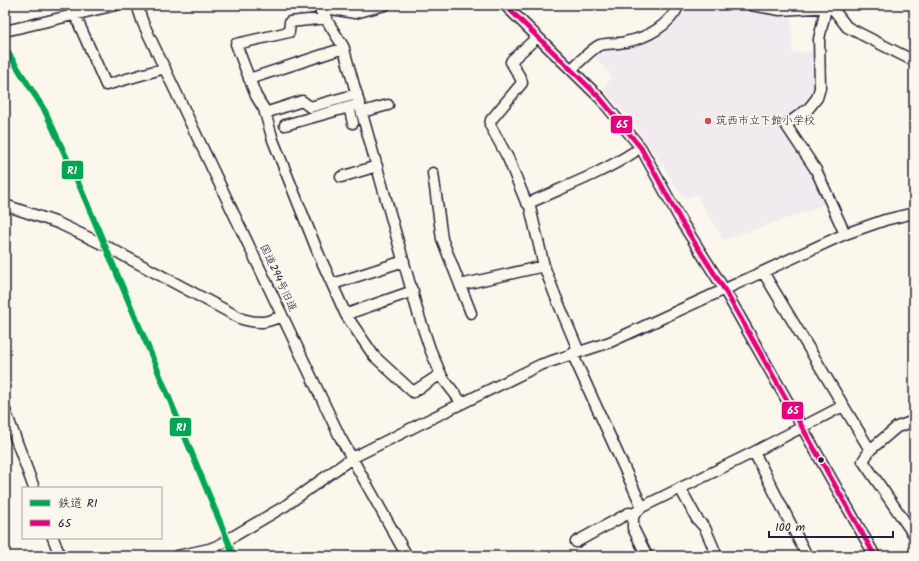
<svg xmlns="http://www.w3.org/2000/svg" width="919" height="561" font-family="Kalam,'Klee One',sans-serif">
  <rect width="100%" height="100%" fill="#fbf7ec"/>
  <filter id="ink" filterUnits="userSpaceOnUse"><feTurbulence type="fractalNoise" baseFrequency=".025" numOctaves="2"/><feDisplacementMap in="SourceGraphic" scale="8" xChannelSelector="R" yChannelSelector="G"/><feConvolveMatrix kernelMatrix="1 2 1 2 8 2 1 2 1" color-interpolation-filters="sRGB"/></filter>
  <g filter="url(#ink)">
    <!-- built -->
    <path fill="#f1ebef" d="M682,5H732L779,16H791L793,53L815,52V80L814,91L809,101L781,124L813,173L826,203L812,210L723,240L696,194L684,199L657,157L629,118L603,89L612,78L593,53L601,47L628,45Z"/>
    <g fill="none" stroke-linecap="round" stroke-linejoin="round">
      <defs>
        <path id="minor" d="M69,5L75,15L106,85L165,68
          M137,5L143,23L340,437L407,556
          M317,5L343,46L418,313L430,349L442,377L462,403
          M505,5L600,98L641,148L681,221L724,289L875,556
          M751,5L780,10L832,7
          M830,5L847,27L914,61
          M320,7L355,13L385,5
          M826,8L819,39L820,88L817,98L809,108L786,125L816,170L845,234
          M327,18L290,22L289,32L236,44L256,96L264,109L273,140L319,255L346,315L374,356L413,392L441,374
          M5,31L116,5
          M572,69C577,64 594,47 600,45C608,43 617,44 625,42C647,38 669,26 679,5
          M249,79L344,48
          M349,107L353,123
          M362,112L388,105
          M265,113L302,101L310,107L357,94
          M285,125L360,104
          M433,173L442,239L460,285
          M341,177L377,166
          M5,205L58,223L104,245L242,319C261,324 265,323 282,316
          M530,206L526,202L508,158L490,125L491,120L522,83L521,79L511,62L512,60L533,41
          M763,272L870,450
          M336,283L404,261
          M350,313L413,291
          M471,313L460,285L544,266
          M579,352L555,295L544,266L529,203C564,187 602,173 634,152
          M572,353L642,507
          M5,410L34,488
          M914,421L897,427L870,450L863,461L914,535
          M754,452L807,556
          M680,488L697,519L705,528L717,556
          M53,538L60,556
          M576,542L629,513L635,514
          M177,556L209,549L217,546L285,506L352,458L420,424L540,365L610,342L845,234L885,220L914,213
          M647,556L633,528V515L642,507L754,452L843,406"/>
      </defs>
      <!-- minor casing -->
      <use href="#minor" stroke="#22223b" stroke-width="13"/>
      <!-- minor -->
      <use href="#minor" stroke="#fbf7ec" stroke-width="10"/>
      <defs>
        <path id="bus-1" d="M505,5L600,98L641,148L681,221L724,289L875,556"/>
      </defs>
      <!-- bus-1 casing -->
      <use href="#bus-1" stroke="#fbf7ec" stroke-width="8"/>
      <!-- bus-1 -->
      <use href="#bus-1" stroke="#e5007d" stroke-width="5"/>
      <defs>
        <path id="rail-1" d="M5,48L45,111L80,187L151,354L234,556"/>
      </defs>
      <!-- rail-1 casing -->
      <use href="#rail-1" stroke="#fbf7ec" stroke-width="9"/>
      <!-- rail-1 -->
      <use href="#rail-1" stroke="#00a651" stroke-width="6"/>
    </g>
  </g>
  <!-- markers -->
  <circle fill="#d1495b" stroke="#fbf7ec" stroke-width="1.5" cx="708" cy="121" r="4"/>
  <circle fill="#22223b" stroke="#fbf7ec" stroke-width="1.5" cx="821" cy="460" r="3.5"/>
  <g text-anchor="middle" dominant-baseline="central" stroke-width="3" stroke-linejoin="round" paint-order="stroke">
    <!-- poi labels -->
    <g font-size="11" fill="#22223b" stroke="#fbf7ec" text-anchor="start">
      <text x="716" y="121">筑西市立下館小学校</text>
    </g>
    <!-- street labels -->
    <g font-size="11" fill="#22223b" stroke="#fbf7ec">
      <text transform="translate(278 278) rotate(65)">国道294号旧道</text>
    </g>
  </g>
  <g stroke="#fbf7ec" stroke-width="1.5">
    <rect x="610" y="115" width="23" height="19" rx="4" fill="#e5007d"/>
    <rect x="61" y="160" width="23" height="20" rx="4" fill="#00a651"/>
    <rect x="781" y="401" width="23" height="19" rx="4" fill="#e5007d"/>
    <rect x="169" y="417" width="23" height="20" rx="4" fill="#00a651"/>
  </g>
  <g font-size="11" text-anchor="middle" font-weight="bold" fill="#fff">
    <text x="622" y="128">65</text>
    <text x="72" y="174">R1</text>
    <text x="793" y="414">65</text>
    <text x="181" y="431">R1</text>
  </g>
  <!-- margin -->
  <rect width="919" height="561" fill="none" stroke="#fbf7ec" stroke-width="20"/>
  <rect x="10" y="10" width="899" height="541" fill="none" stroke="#22223b" stroke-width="1.5" filter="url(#ink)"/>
  <!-- legend -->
  <rect x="22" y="487" width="140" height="52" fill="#fbf7ec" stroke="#a4a2a5"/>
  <rect x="30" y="500" width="20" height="6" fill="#00a651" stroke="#a4a2a5"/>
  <text x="58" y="507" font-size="12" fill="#22223b">鉄道 R1</text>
  <rect x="30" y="520" width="20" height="6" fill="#e5007d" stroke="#a4a2a5"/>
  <text x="58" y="527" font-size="12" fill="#22223b">65</text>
  <!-- scale -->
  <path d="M769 531v6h124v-6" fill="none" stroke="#22223b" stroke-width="2"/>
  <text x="775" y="531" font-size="12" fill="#22223b" stroke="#fbf7ec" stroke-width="3" paint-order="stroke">100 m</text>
</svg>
